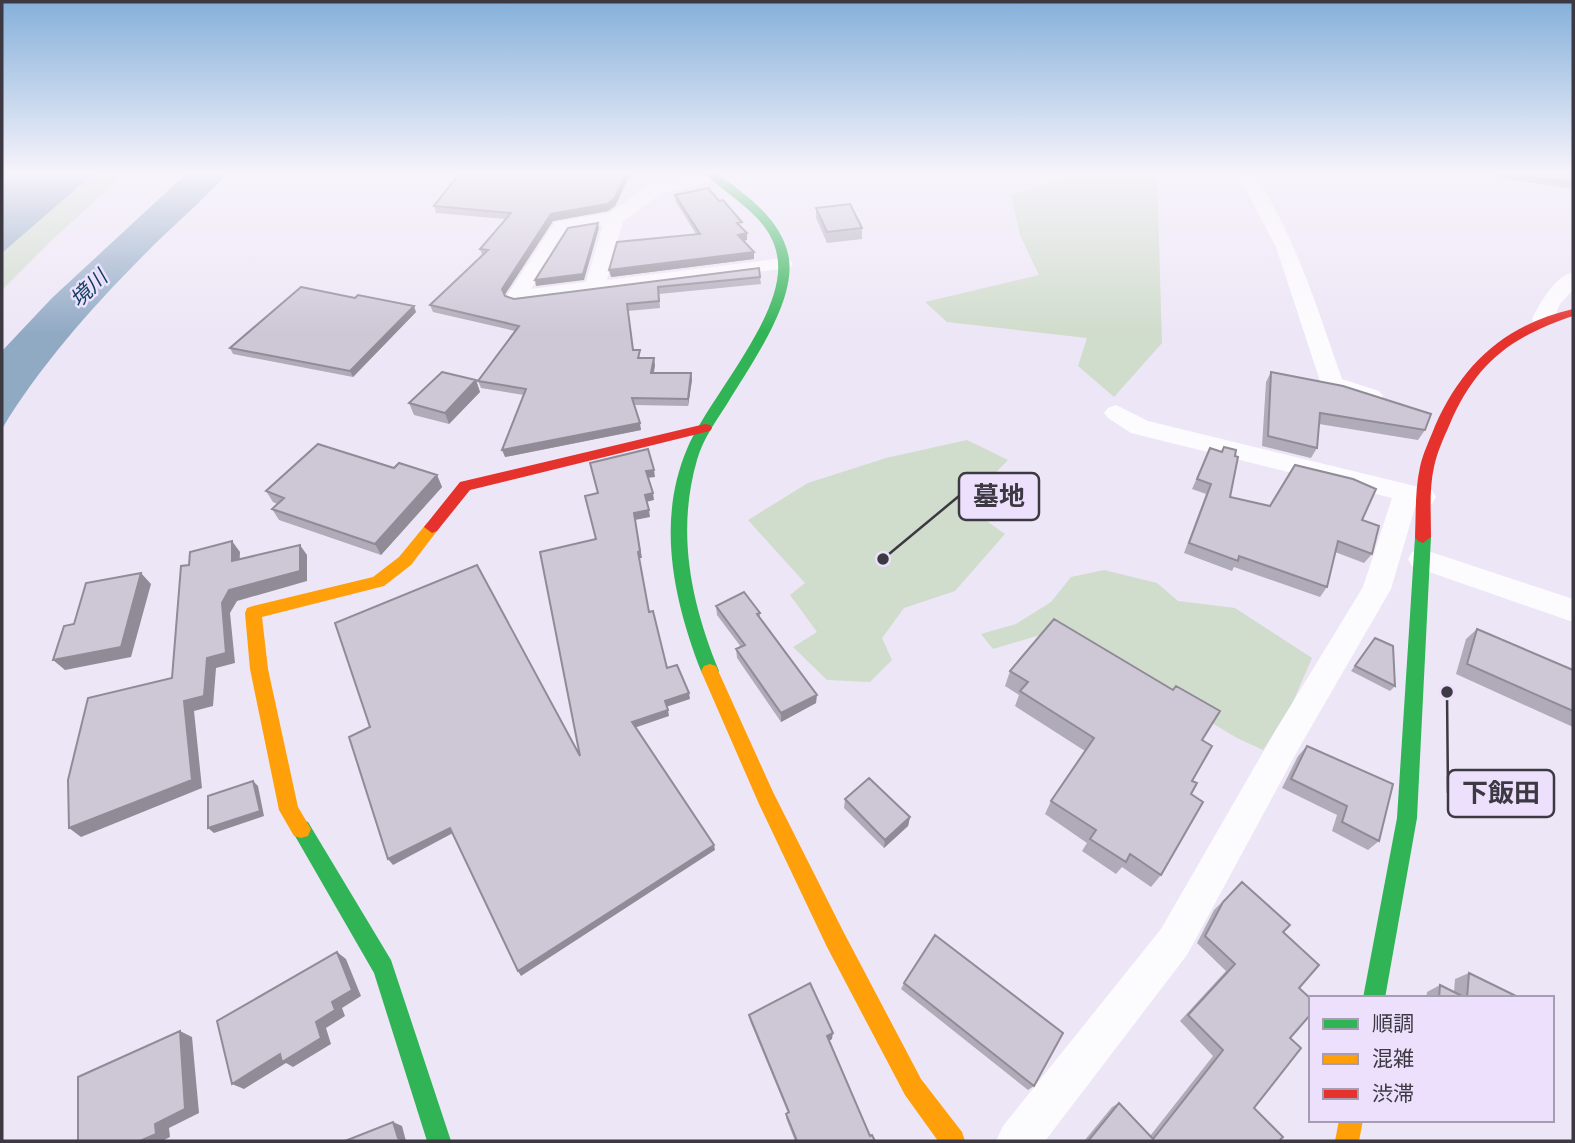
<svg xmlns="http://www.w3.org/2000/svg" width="1575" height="1143" font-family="'PT Serif','Noto Sans JP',serif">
  <rect width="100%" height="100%" fill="#ede6f6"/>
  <!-- green -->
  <path fill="#d0dccc" d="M2,173H126L52,240L2,290Z
    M1063,173H1157L1162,343L1114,397L1078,366L1087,338L947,322L925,302L1039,275L1020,235L1011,195L1065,179Z
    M967,440L1008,460L964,505L1005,534L955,591L904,608L882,638L892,660L870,682L827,680L793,647L817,632L790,595L805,583L748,520L808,483L886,458Z
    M1104,570L1157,583L1178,601L1235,608L1312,658L1292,704L1263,750L1237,738L1057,630L993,649L981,634L1016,624L1051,602L1071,577Z"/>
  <!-- water -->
  <path fill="#91aac4" d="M2,173H94L2,253Z
    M187,173H228C200,203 168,230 140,259C92,307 36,371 2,429V351L52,298Z"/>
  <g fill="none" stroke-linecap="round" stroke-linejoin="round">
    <!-- street -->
    <path fill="#fcfbfe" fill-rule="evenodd" d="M706,173H720L723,176L720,180L662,193L623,221L607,280L783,258L790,260L793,264L790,268L516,303L509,301L506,297L555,222L609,213L650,185ZM603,225L586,282L531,289L568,231Z
      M1237,173H1253C1296,236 1317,308 1342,379L1379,391L1383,396L1379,401C1362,406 1340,394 1324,389L1321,384L1276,247Z
      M1573,272V290L1560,304L1551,324H1535L1532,319C1540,303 1554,277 1573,272Z
      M1116,405L1148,421L1423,488L1432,490L1436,497L1432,504L1423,506L1416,504L1391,589L1299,748L1187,955L1045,1141H996L1003,1126L1161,929L1277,728L1363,587L1392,498L1131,433L1108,418L1104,413L1108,408Z
      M1422,549L1573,599V622L1412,566L1408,559L1412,552Z"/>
    <!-- fast -->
    <path fill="#30b455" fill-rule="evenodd" d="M705,173H716C744,193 780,218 788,254C799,299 749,367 727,404C716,421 703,439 697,460C676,533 691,602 719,671L716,676L710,678L704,676L701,671C674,601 656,522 687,449C709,397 789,312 777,255C770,216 730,199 705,173Z
      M1423,531L1431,537L1417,818L1385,998H1363L1397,818L1415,537Z
      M301,820L308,822L391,960L451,1141H427L374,973L291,829L294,822Z"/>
    <!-- slow -->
    <path fill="#ff9f0a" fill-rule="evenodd" d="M432,521L440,527L437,531L411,565L384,586L262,617L268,669L298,807L311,829L308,836L301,838L294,836L279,810L250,669L245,613L247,608L253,606L373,577L399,557L427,523Z
      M710,664L716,666L773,792L843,931L921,1079L962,1132L965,1141H938L905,1095L827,947L759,804L701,671L704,666Z
      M1339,1120H1363L1359,1141H1335Z"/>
    <!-- jam -->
    <path fill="#e5322d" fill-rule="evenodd" d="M1573,309V316C1510,337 1475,364 1449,426C1443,439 1437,453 1434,467C1429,489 1431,514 1431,537L1423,543L1418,541L1415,537C1416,514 1415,489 1420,467C1423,453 1430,439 1435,426C1463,363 1505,325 1573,309Z
      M705,424L710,425L712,428L710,431L470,490L437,531L432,533L424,527L460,482Z"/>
  </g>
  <!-- wall -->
  <path fill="#b0abb8" d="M460,173H631L615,206L608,211L553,221L504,295L505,296L514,299L760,277L761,284L659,294L660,308L628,311L633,350L641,358L655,365L654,373H691L692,380L688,406L634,405L641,430L505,457L524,395L481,388L478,381L515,331L433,312L430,305L482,255L480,249L506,219L436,213L434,206Z
    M1041,173H1090V174Z
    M1493,173H1573V189L1494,177Z
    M675,195L743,228L747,240L743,241L754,259L611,277L696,234L676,202Z
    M816,208L862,228V239L827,243L816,218Z
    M416,312L353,377L233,354L230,348Z
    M1271,372L1425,430L1418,440L1319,424L1317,448L1311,458L1262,446L1266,382Z
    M476,380L480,392L449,424L414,415L409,403Z
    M1210,448L1230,497L1270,506L1362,520L1372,554L1364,563L1335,552L1327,587L1320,597L1234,567L1232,571L1184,553L1206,494L1192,489Z
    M394,468L437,475L442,487L381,555L279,520L272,509L277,504L273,502L266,491Z
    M716,606L760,613V618L816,703L781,722L737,658L736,649L741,647L717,615Z
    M1477,629L1573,670V727L1456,674L1466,639Z
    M1375,638L1395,686L1390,691L1351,671Z
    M1010,671L1202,740L1192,781L1191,794L1161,875L1151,887L1122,867L1116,874L1082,851L1087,843L1045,814L1051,801L1085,751L1015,706L1019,695L1005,686Z
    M1307,746L1379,841L1368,850L1332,831L1337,815L1282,788L1298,756Z
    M845,799L910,817L908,826L884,848L844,808Z
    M1242,882L1283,932L1299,988L1290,1038L1254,1108L1279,1141H1084L1112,1107L1119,1103L1150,1136L1213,1056L1180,1021L1226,971L1197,943L1214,910Z
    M1469,973L1520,998H1426L1427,992L1440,985L1454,992L1455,979Z
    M904,983L1034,1086L1028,1090L901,989Z
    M749,1015L832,1039L829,1040L870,1136L875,1141H795L786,1118V1114L788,1113L750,1021Z"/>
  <!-- shaded-wall -->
  <path fill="#908b96" d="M627,173H631L615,206L608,211L553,221L504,296L502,289L551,214Z
    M598,223L599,228L584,280L536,286L535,280Z
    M747,233V240L738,242V235Z
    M754,252V259L611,277L609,270Z
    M414,306L416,312L353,377L350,371Z
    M654,358L655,365L652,380L651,373Z
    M691,373L692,380L688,406V399Z
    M476,380L480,392L449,424L445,413Z
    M640,423L641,430L505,457L502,450Z
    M654,470L655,477L647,478L646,471Z
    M437,475L442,487L381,555L375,544Z
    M653,493L654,500L646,502L645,495Z
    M649,510L650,517L635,520L642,558H639L634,513Z
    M232,541L240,552L239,572L232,561Z
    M300,545L307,555V581L237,601L230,613L235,663L216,668L213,706L194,711L202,788L81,837L69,828L184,701L207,658L222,603L229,590Z
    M141,573L151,584L131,657L65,670L53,660Z
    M689,693L690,699L666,707L665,701Z
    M817,695L816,703L781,722V713Z
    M668,710L669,716L634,728L632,722Z
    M253,781L258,786L264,816L214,833L208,828Z
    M910,817L908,826L884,848L885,840Z
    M450,828L453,833L393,865L388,859Z
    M714,845L715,850L521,976L518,971Z
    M337,952L346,959L361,996L342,1008L345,1016L326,1028L331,1044L293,1067L286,1063L244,1089L232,1084L316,1022L332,1002Z
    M180,1031L192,1037L199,1113L169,1128L170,1137L162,1141H140L155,1124Z
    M833,1033L832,1039L827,1042V1036Z
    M393,1122L402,1126L406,1141H402L398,1138Z"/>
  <!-- building -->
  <path fill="#cdc7d6" stroke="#908b96" stroke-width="2" d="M460,173H627L614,199L607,204L551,214L502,289L505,296L514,299L759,268L760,277L658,287L659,301L627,304L633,350H640L638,358H654L651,373H691L688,399L632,398L640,423L502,450L526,389L478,381L519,326L430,305L488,250L480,249L511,213L434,206Z
    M1501,173H1573V183Z
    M708,188L719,201L723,200L742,222L737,223L747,233L738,235L754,252L609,270L617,242L700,234L675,195Z
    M850,204L862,228L827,232L816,208Z
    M598,223L583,274L535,280L568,228Z
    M301,287L355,298L358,295L414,306L350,371L230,348Z
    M442,372L476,380L445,413L409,403Z
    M1271,372L1343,386L1431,414L1425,430L1320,413L1317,448L1268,436Z
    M318,444L394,468L399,463L437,475L375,544L272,509L284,498L266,491Z
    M1224,447L1236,450L1235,456L1238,457L1230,497L1270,506L1295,465L1353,479L1376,489L1362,520L1379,526L1372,554L1338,541L1327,587L1239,556L1238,561L1189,543L1211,484L1197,479L1210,448L1222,452Z
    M648,449L654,470L646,471L653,493L645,495L649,510L634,513L640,551L638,552L649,612L653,611L667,668L677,665L689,693L665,701L668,710L632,722L714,845L518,971L450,828L388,859L349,737L370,727L335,623L477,565L580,756L540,552L596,539L585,496L598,493L590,463Z
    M232,541V561L300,545V571L229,590L222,603L226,653L207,658L204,696L184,701L192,780L69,828L68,780L88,698L172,678L181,566L189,565L190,552Z
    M141,573L121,647L53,660L64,626L74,624L86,583Z
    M744,592L760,613L757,614L817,695L781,713L736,649L745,645L716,606Z
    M1054,619L1173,690L1176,686L1220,711L1202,740L1212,746L1192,781L1197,783L1191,794L1203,802L1161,875L1130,854L1126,862L1090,839L1096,830L1051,801L1094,738L1020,691L1028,682L1010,671Z
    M1477,629L1573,670V711L1467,664Z
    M1375,638L1393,646L1395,686L1355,666Z
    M1307,746L1393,784L1379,841L1342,822L1347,806L1291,779Z
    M869,778L910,817L885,840L845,799Z
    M253,781L260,811L208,828V796Z
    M1242,882L1290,925L1283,932L1319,965L1299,988L1311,999V1014L1290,1038L1301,1048L1254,1108L1283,1137L1279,1141H1088L1119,1103L1153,1139L1223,1050L1188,1015L1235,964L1205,936L1223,902Z
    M935,935L1063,1033L1034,1086L904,983Z
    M337,952L352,990L332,1002L335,1010L316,1022L321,1038L282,1062L280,1054L232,1084L217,1021Z
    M1469,973L1520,998H1467Z
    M810,983L833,1033L827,1036L870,1136L872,1135L875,1141H797L786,1114L789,1112L749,1015Z
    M1440,985L1466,998H1439Z
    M180,1031L185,1109L155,1124L156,1134L140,1141H78V1077Z
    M393,1122L398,1138L402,1140V1141H345Z"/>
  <!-- sky -->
  <linearGradient id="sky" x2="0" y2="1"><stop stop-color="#85b0da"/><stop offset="0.52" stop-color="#f7f4fb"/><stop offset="1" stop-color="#f7f4fb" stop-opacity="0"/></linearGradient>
  <rect width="1575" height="333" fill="url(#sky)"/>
  <g text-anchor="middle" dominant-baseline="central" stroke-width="5" stroke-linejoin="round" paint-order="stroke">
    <!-- far-water labels -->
    <g font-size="21" font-style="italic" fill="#0c3e5e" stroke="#ece0fc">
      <text transform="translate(88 288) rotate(-44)">境川</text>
    </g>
  </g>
  <!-- callouts -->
  <path fill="none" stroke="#3d3943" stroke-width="2.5" d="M883 559L959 496M1447 692L1448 793"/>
  <g fill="#3d3943" stroke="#ece0fc" stroke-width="2.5">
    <circle cx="883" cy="559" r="7"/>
    <circle cx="1447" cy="692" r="7"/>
  </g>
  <g fill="#ece0fc" stroke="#3d3943" stroke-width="2.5">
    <rect x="959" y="473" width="80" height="47" rx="7"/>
    <rect x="1448" y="770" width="106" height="47" rx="7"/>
  </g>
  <g font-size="26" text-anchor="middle" font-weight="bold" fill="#3d3943">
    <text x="999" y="505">墓地</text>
    <text x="1501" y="802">下飯田</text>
  </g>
  <!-- border -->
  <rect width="1575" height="1143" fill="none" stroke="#3d3943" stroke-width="7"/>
  <!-- legend -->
  <rect x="1309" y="996" width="245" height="126" fill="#ece0fc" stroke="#a69db2" stroke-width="2"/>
  <rect x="1323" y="1019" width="35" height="10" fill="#30b455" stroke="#a69db2" stroke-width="2"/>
  <text x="1372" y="1031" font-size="21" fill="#3d3943">順調</text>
  <rect x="1323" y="1054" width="35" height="10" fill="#ff9f0a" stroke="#a69db2" stroke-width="2"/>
  <text x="1372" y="1066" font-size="21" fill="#3d3943">混雑</text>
  <rect x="1323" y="1089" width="35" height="10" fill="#e5322d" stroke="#a69db2" stroke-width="2"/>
  <text x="1372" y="1101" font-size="21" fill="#3d3943">渋滞</text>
</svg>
